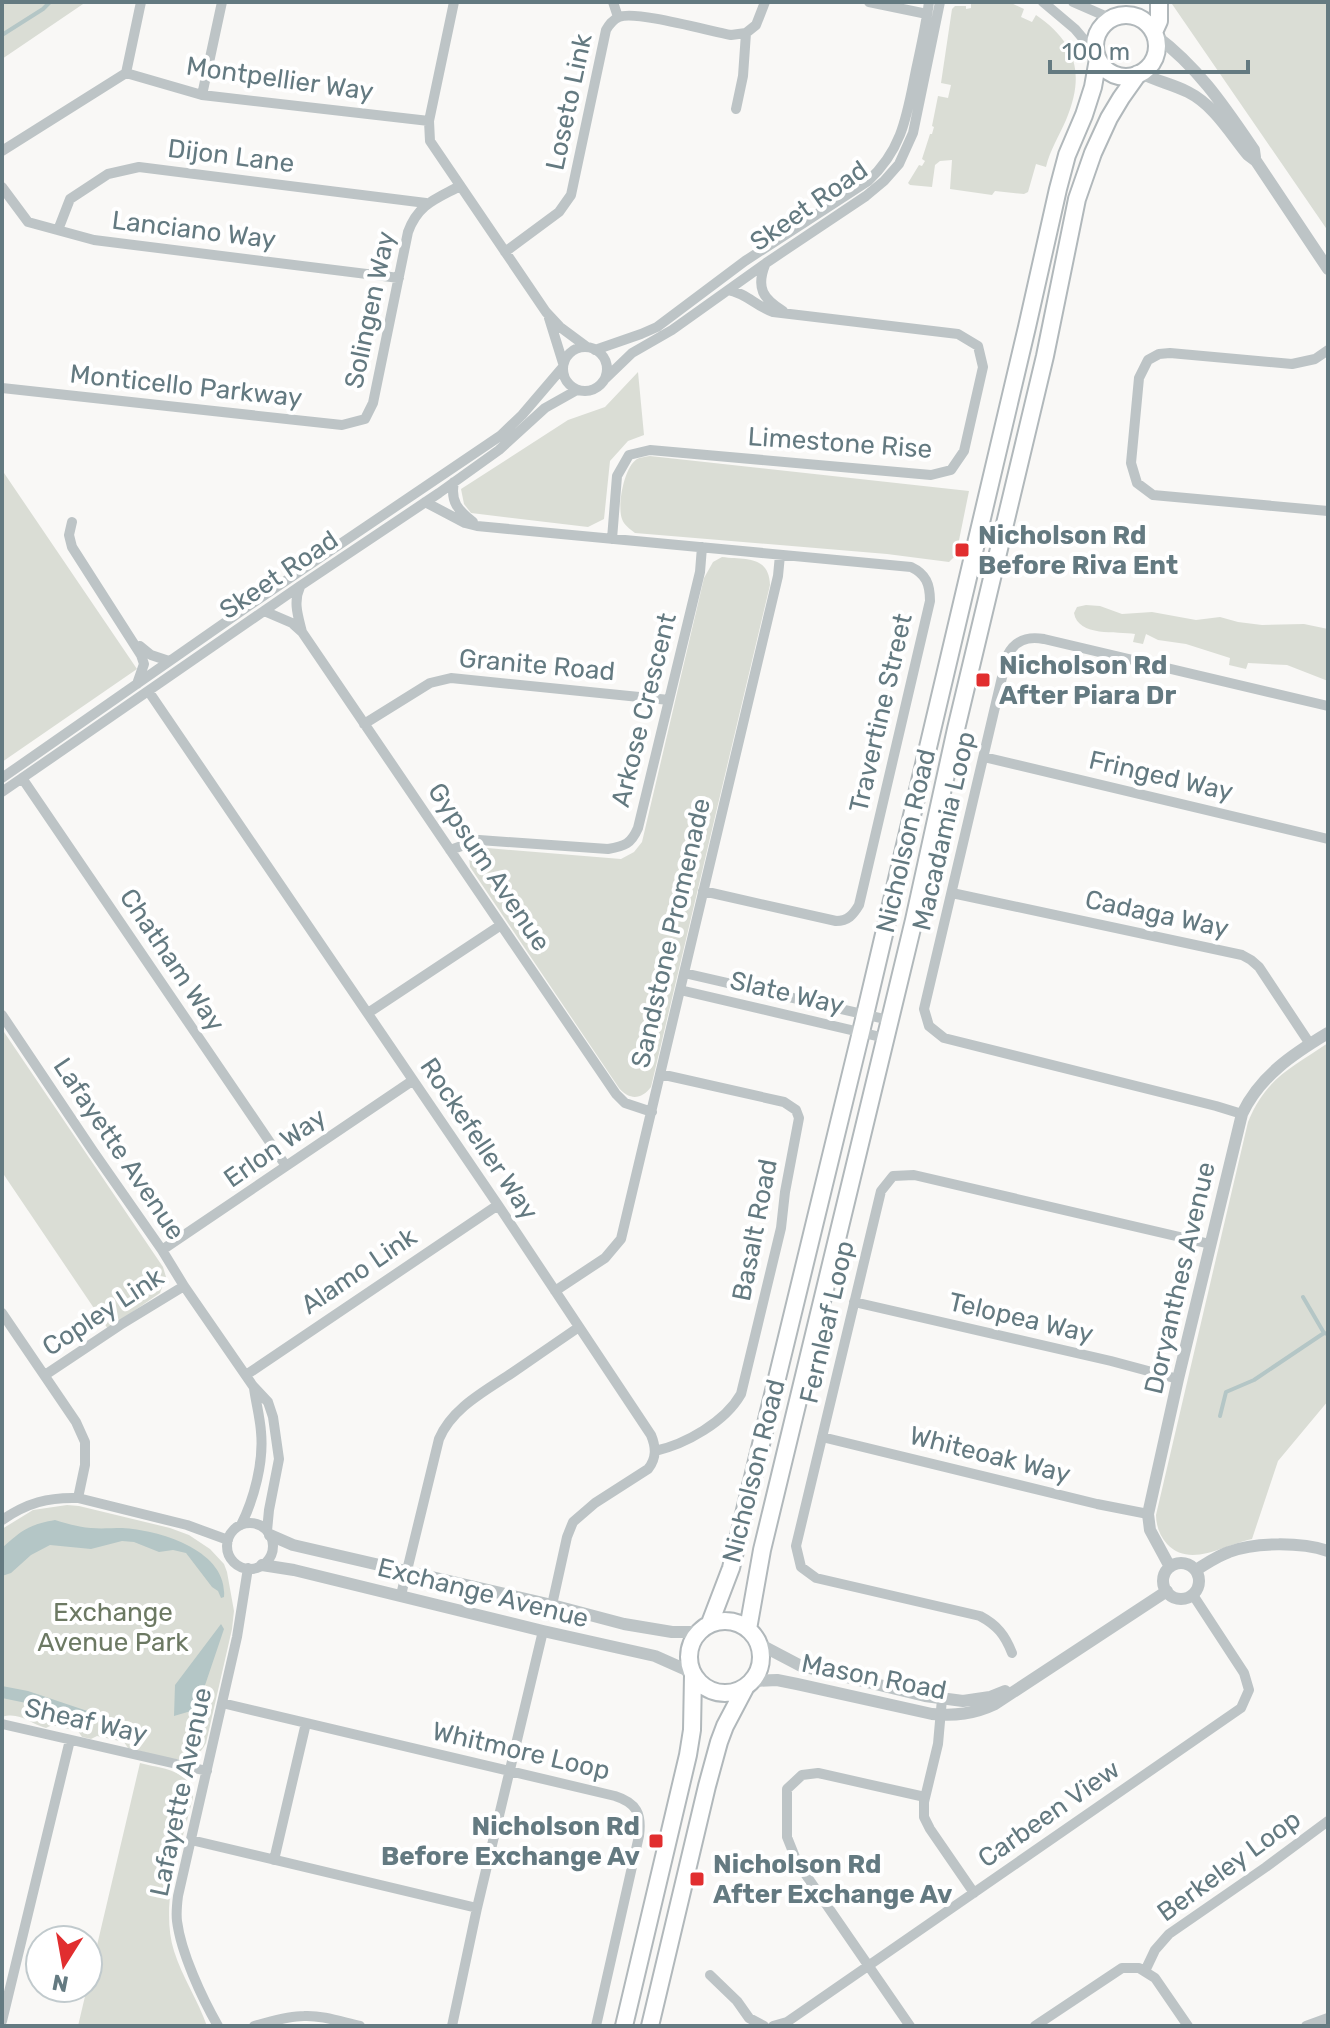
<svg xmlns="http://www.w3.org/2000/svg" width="1330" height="2028" font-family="Rubik,sans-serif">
  <rect width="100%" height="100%" fill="#f9f8f6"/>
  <!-- green -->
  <path fill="#daddd5" d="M2,2H86L2,59Z
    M975,2H1009L1024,9L1021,17L1032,22L1036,15C1077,43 1085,75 1066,120C1059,136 1050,150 1046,167L1036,164L1028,192L1024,194L995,191L992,195L950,189L952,160L940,161L935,165L932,187L910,185L908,183L919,165L922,166L925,161L922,159L930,134H932L934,127L932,126L938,96L948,98L951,85L941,83L952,9L955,6H966V9L971,8V4Z
    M1172,2H1328V231L1172,4Z
    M638,372L644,435L628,441L610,461L604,519L588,527L471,513L464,504L461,489L568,420L605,407Z
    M650,456L969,491L956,555L949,562L887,554L635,533C630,529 624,525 622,519C617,506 624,467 637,459C641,457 645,457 650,456Z
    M2,470L137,669L2,762Z
    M722,557C745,560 769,555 770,585L651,1087C642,1099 630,1101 619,1088L470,867L469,857L473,850L487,848L621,859L634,852L642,842L704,578L713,562Z
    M1086,605L1100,606L1122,614L1152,612L1196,620L1220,617L1238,622L1262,625L1304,624L1328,629V681L1287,665L1248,663L1246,669L1229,665L1230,658L1186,644L1158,640L1146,634L1143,644L1133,642L1135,634C1117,631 1078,637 1074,613L1077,607Z
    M2,1029L163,1267L166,1277L160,1293L108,1329L2,1172Z
    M1328,1043V1401L1278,1461L1252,1539C1226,1544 1190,1569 1167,1544C1160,1536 1156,1526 1156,1515L1248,1122C1266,1078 1291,1068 1328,1043Z
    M67,1505L79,1506L170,1528L189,1535L210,1549L224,1564L227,1572L234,1611L232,1629L206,1743C192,1773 153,1753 128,1748L124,1742L97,1736L91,1739L82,1737L78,1731L52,1725L46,1728C31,1724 19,1711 2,1717V1529L33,1510Z
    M140,1763C162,1769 191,1769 193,1797C182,1845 159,1902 174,1951C182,1977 198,2000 207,2026H78Z"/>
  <!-- water -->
  <path fill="#b4c6c6" d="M55,1520C67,1524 79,1527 91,1528C101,1529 112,1528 122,1528C159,1530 228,1550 224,1597L221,1598L218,1591L212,1587L186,1553L173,1550L159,1552L134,1542L122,1541L91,1549L50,1545L31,1555L11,1573L2,1576V1548C22,1530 28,1525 55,1520Z
    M221,1624L224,1629L199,1703L191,1711L174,1716L175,1685Z
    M2,1686L28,1691L114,1720L116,1725L55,1709L2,1698Z"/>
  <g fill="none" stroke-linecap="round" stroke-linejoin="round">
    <!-- stream -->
    <path stroke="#b4c6c6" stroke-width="4" d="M2,35L43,9L50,2
      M1303,1297L1324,1333
      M1220,1416L1226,1392L1254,1380L1324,1333L1328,1334"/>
    <defs>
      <path id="primary" d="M1095 46a31 31 0 1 1 62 0a31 31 0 1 1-62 0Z
        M1154,32L1159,21V2
        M689 1657a36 36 0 1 1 72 0a36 36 0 1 1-72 0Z
        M710,1623L731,1568L861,1032L1027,327L1058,189L1067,155L1084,115L1093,87L1098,59
        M748,1629L762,1550L914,920L956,729L1045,356L1077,199L1093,153L1109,118L1121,98L1138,74
        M624,2026L688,1755L692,1730L693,1675
        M650,2026L707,1786L719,1742L725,1726L745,1688"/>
    </defs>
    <!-- primary casing -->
    <use href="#primary" stroke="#b1b8bb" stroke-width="20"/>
    <!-- minor -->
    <path stroke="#bdc4c6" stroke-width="10" d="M454,2L429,121L430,141L546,312L560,327L587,347
      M613,2L618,17
      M869,2L927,14
      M1043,2L1075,29L1097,55
      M1073,2L1112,19
      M126,73L202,95L429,121
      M202,95L222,2
      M736,109L743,76L746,33L756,25L765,2
      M2,151L126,73L141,2
      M2,187L28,222L94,240L399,278
      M58,230L70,199L108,174L139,167L426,203
      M505,252L559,212L571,195L606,30C609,25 612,20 619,17C635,10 709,31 731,35L746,33
      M765,265C756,288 763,299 783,311
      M549,318L563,363
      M563 369a22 22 0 1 1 44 0a22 22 0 1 1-44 0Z
      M595,350L641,334L657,327L745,261L868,181C903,149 907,114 916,70C921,47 926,25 929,2
      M1328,350L1315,359L1292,364L1170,353L1159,354L1148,360L1139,378L1131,463L1137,483L1153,495L1328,511
      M605,379L632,353L672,330L766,263L866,196L884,181L899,164L913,133L940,2
      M2,388L342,425L365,419L373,403L408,232C418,204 436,199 460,186
      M454,482C450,502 458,510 473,522
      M425,502L465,523L477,526L911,567C926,574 930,584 930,601L859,905C853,915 848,921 836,921L703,891
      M72,522L69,535L72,547L141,655L144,664L137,684
      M612,539L617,476L629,455L650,450L931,475L951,470L964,451L983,367L978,346L958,334L773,312C756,306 746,293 728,290
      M300,587C293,602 298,616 302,632
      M264,611L292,623L302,632L616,1094L625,1103L652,1112
      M140,646L151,655L169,661
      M149,692L498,1205L651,1435C656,1447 657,1458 648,1469L595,1503L573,1522L567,1537L552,1605
      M364,724L430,683L451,678L669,700
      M984,757L1328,839
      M2,778L250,605L500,436L522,415L563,367
      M22,778L286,1166
      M2,792L300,586L439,493L499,450L545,408L577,390
      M450,850L479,840L608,849C625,846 631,844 638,828L700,572L702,547
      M952,893L1242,955L1251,960L1259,967L1310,1044
      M684,973L889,1020
      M680,990L885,1038
      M368,1013L501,925
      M2,1015L93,1151L162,1250L184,1286L253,1386L268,1402L273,1417L279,1459L269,1510L267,1531
      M1242,1114L1216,1106L944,1038L929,1026L924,1009L1007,656C1015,640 1027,636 1044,639L1328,706
      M162,1250L412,1081
      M555,1291L605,1258L621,1239L778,576L780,555
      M854,1302L1111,1361L1178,1379
      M2,1313L76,1422L85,1442V1465L78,1498
      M45,1375L120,1325L184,1286
      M246,1375L498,1205
      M822,1437L1097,1504L1148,1514
      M655,1451C686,1444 725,1422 741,1394L781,1228L785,1192L799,1118L796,1110L784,1102L660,1074
      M2,1520C27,1503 48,1497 78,1498L187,1525L228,1540
      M227 1546a23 23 0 1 1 46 0a23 23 0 1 1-46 0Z
      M241,1525C254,1499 264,1462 261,1432C260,1417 256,1403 254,1388
      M401,1595L439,1439C452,1408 485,1391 512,1373C534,1358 557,1342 579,1327
      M1012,1653C1005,1635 997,1625 980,1616L816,1578L801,1567L796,1546L881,1191L893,1176L914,1175L1210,1244
      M942,1699L938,1744L924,1802V1817L930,1829L974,1893
      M222,1703L615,1796C637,1803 642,1814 639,1836L596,2026
      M2,1724L207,1771
      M191,1840L477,1908
      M274,1860L306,1723
      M1145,1971L1155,1950L1169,1934L1266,1867L1328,1821
      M710,1975L737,2001L749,2018L764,2026
      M2,2021L70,1740
      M218,2026C202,1998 181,1953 177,1921C176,1913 177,1904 178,1896L237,1637L248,1568
      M254,2026C270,2022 287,2016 304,2016C323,2015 342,2022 360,2026
      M452,2026L477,1908L543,1631
      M773,2026L787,2022L1241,1708L1249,1690L1244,1673L1193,1595
      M910,2026L797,1862L787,1837V1789L802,1775L818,1773L925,1797
      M1035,2026L1122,1968H1139L1155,1978L1188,2026
      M1306,2026L1328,2018"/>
    <!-- tertiary -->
    <path stroke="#bdc4c6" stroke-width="12" d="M1155,35C1199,68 1224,106 1254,150L1255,157
      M1141,73C1156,81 1172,84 1188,92C1214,105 1230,133 1248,155L1256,161L1328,269
      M270,1535L293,1545L552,1605L624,1624L672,1632H697
      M1163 1581a18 18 0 1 1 36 0a18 18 0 1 1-36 0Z
      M262,1565L294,1570L543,1631L655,1656L691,1672
      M1170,1567L1150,1530L1148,1514L1178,1379L1242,1114C1260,1076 1293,1054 1328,1033
      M1196,1570C1206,1564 1217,1556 1229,1552C1255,1542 1301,1542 1328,1551
      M759,1644L801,1666L925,1696L963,1701L990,1697L1005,1691
      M753,1681L777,1680L797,1684L932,1714C955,1716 974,1714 995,1704L1167,1591"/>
    <!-- primary -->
    <use href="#primary" stroke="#fff" stroke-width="16"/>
  </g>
  <!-- markers -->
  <g fill="#e12e2f" stroke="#fff" stroke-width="3">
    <rect x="954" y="542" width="16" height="16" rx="4"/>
    <rect x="975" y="672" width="16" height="16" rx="4"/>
    <rect x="648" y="1833" width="16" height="16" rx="4"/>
    <rect x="689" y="1871" width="16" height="16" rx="4"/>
  </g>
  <g text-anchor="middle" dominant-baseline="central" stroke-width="8" stroke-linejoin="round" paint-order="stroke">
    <!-- street labels -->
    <g font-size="26" fill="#647a81" stroke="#fff">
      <text transform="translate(280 79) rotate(8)">Montpellier Way</text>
      <text transform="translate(569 102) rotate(-78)">Loseto Link</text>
      <text transform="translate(231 156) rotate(7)">Dijon Lane</text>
      <text transform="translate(809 206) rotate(-35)">Skeet Road</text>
      <text transform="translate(194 230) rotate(7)">Lanciano Way</text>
      <text transform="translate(370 310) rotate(-78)">Solingen Way</text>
      <text transform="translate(186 386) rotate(6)">Monticello Parkway</text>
      <text transform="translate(840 443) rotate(4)">Limestone Rise</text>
      <text transform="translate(279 575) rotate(-34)">Skeet Road</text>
      <text transform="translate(537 665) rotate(5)">Granite Road</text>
      <text transform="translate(644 710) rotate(-76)">Arkose Crescent</text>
      <text transform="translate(881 713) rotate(-77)">Travertine Street</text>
      <text transform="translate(1161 776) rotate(13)">Fringed Way</text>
      <text transform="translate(944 831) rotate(-77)">Macadamia Loop</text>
      <text transform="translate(906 841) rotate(-77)">Nicholson Road</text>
      <text transform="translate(489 867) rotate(56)">Gypsum Avenue</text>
      <text transform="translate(1157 914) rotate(12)">Cadaga Way</text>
      <text transform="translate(671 933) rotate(-77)">Sandstone Promenade</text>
      <text transform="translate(172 960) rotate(56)">Chatham Way</text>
      <text transform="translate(787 993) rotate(13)">Slate Way</text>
      <text transform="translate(479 1139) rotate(56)">Rockefeller Way</text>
      <text transform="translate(275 1148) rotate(-35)">Erlon Way</text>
      <text transform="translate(119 1149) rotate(56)">Lafayette Avenue</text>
      <text transform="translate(755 1230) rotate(-79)">Basalt Road</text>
      <text transform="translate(359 1271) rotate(-34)">Alamo Link</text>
      <text transform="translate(1180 1278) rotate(-77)">Doryanthes Avenue</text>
      <text transform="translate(103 1312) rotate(-33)">Copley Link</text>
      <text transform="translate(1021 1318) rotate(13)">Telopea Way</text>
      <text transform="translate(827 1322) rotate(-77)">Fernleaf Loop</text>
      <text transform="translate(990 1455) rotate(14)">Whiteoak Way</text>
      <text transform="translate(754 1471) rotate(-76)">Nicholson Road</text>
      <text transform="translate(483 1593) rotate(14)">Exchange Avenue</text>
      <text transform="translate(874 1677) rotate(11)">Mason Road</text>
      <text transform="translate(86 1721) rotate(13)">Sheaf Way</text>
      <text transform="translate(521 1751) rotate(13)">Whitmore Loop</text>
      <text transform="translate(181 1792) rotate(-78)">Lafayette Avenue</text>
      <text transform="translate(1049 1814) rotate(-35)">Carbeen View</text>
      <text transform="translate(1229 1866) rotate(-36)">Berkeley Loop</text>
    </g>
    <!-- poi labels -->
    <g font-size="26" font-weight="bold" fill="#647a81" stroke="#fff" text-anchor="start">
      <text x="978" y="535">Nicholson Rd<tspan x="978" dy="30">Before Riva Ent</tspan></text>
      <text x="999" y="665">Nicholson Rd<tspan x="999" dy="30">After Piara Dr</tspan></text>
      <text x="640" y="1826" text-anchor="end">Nicholson Rd<tspan x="640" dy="30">Before Exchange Av</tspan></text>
      <text x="713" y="1864">Nicholson Rd<tspan x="713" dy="30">After Exchange Av</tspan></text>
    </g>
    <!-- park labels -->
    <g font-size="26" fill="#6c7963" stroke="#fff">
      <text x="113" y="1612">Exchange<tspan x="113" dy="30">Avenue Park</tspan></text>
    </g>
  </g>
  <!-- border -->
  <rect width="1330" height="2028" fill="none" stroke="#647a81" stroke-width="8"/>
  <!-- north arrow -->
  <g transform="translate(64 1964) rotate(191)"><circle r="38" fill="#ffffff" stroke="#c1cacd" stroke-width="2"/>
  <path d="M0-6L14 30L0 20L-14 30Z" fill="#e12e2f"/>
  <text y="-12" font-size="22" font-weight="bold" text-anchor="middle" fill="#647a81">N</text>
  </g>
  <!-- scale -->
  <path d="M1050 60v12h198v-12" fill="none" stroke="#647a81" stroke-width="4"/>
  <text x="1062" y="60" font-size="24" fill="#647a81" stroke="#ffffff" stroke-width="6" paint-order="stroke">100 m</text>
</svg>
